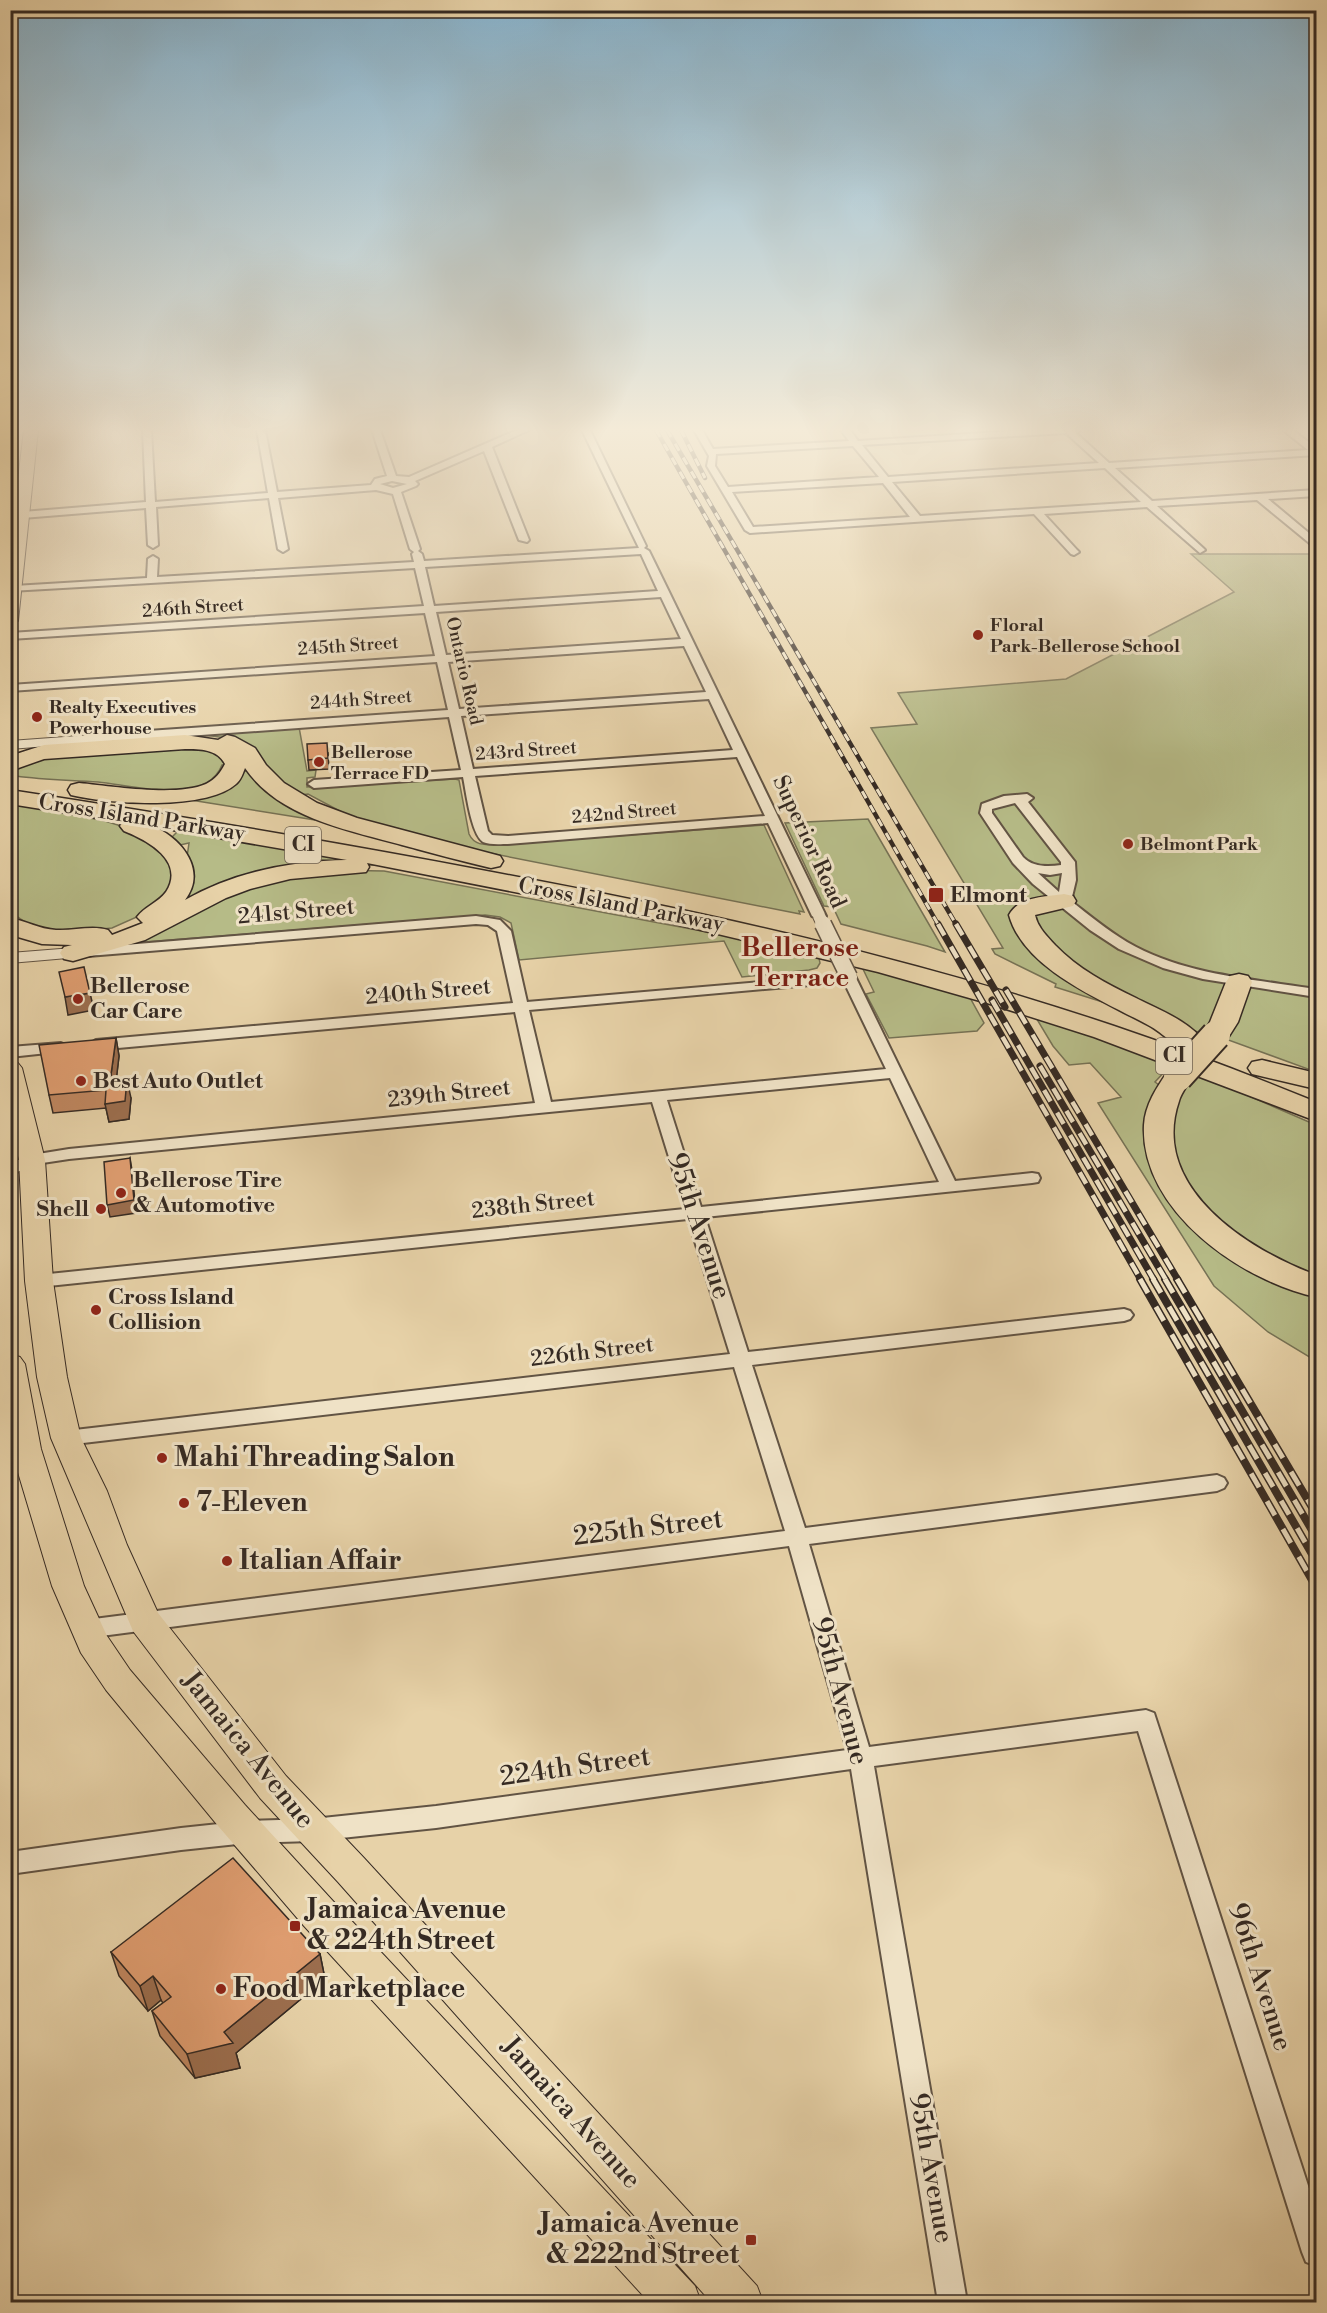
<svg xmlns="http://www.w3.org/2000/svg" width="1327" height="2313" font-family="'Libre Bodoni',serif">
  <rect width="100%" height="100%" fill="#e7d2a8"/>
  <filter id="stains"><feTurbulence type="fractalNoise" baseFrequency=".00333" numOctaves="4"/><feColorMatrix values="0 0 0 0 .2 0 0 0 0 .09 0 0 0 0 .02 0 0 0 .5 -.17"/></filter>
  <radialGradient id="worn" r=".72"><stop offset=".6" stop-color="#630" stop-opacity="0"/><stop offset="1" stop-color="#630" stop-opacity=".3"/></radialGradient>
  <!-- green -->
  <path fill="#b6bb87" stroke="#767255" stroke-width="1.5" d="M1191,554H1316V1072L1204,1031L1201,1033L1055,987L1056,984L995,954L992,949L1003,948L871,728L917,724L898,693L1066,679L1234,592Z
    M299,727L307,771L316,770L315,777L307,778V787L455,779L459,780L469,834C474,845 484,845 495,845L764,825L804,912L799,911L800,914L469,849L351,817L308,794L300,795L287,788L233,739L205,735Z
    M185,745L219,752L230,764L222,765C205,807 131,785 98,782C71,780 43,780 16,776V771L30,760Z
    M244,771H251L271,790L315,820L178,798L238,779Z
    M13,803L105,821L150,835L172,854L175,881L157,908L112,928L62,933L38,931L15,915L11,904Z
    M868,819L945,952L927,946L841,924L833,907L824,906L785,823Z
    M177,832L207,834L382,865H311L158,919L187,857L189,843L180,845L170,839Z
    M327,870L384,871L818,953L820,963L817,968L809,970L742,977L724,941L519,960L511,923L500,917L485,915L132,943L211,902L262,881Z
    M861,965L969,996L984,1023L977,1031L889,1038L866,994L874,992Z
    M1035,1016L1196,1073L1316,1125V1277L1285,1265L1244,1244L1197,1200L1174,1160L1168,1123L1178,1091L1191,1077L1168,1068L1155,1082L1159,1085C1154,1097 1145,1111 1145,1124C1146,1208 1244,1271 1316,1291V1361L1268,1332L1214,1286L1098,1103L1121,1097L1090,1063L1069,1065L1053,1046Z"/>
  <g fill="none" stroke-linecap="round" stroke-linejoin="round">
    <defs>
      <path id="minor" d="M143,430H151L155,502L268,493L257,430H265L277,492L371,485L375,479L387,476L372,430H380L396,476L409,477L517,430H529L492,447L529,540L527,542L519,540L484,451L415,481L418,484L416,486L401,492L420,549L418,551L422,554L424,561L639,548L582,430H590L646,546L644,548L649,551L670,594L826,916L824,919L819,920L812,916L768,823L508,844C501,844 489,845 483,842C471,834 466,791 463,777L314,788L308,784L314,780L461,770L449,717L119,741L113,737L119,733L448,710L437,662L10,691V685L435,656L425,613L10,639V633L424,606L415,568L10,591V587L14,586L147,578L148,559L153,556L158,559L157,577L414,562L412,554L414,552L410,549L393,494L376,490L278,498L288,549L283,552L278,549L269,498L156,507L158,545L153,548L148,545L146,508L10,519V513L146,502ZM392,481L407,484L393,488L380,484ZM641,554L658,591L434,606L425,567ZM661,597L681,639L446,655L436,612ZM684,646L706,692L459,709L448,662ZM709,699L733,750L473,769L461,716ZM737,757L765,816L508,836L492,835L488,831L475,776Z
        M694,430H702L713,449L849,441L841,430H850L858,441L1030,430H1080L1076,433L1109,463L1308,450L1283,430H1293L1316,448V455L1115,468L1152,501L1316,490V496L1268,499L1316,539V547L1313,546L1257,500L1157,506L1203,548L1205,550L1200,553L1147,507L1044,514L1077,550L1079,552L1074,555L1071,554L1034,514L750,533L745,530L707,466L709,456ZM1066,433L1099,463L888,477L862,445ZM853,446L879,477L728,487L715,466L716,454ZM1105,468L1141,502L920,516L892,482ZM883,483L910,517L753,527L732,492Z
        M1027,794L1033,798L1028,802L1075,862L1076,880L1071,901C1089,915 1107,930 1127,942C1183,975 1253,979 1316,989V997L1203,979L1163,968L1119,949L1090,930L1033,884L1013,863L980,813L982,804L1004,796ZM1015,803L1061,862V865C1048,867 1032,867 1023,857L992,813V809ZM1038,873L1050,875L1062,873L1059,892Z
        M476,916L500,920L511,931L527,1002L854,974L955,1181L1032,1173L1038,1174L1040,1178L1038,1182L1032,1183L705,1217L748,1352L1124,1309L1130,1311L1133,1315L1130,1319L1124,1321L752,1365L805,1528L1217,1475L1224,1478L1227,1483L1224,1488L1217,1491L809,1544L869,1747L1146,1710L1154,1713L1316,2210V2266L1306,2262L1302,2252L1138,1731L874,1766L967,2302H938L851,1769L436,1828L313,1841L247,1843L181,1850L10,1874V1852L181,1828L247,1821L313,1819L436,1806L847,1750L789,1546L86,1638L78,1635L75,1629L78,1623L86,1620L785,1531L734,1367L66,1445L59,1443L56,1438L59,1433L66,1431L730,1354L688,1219L39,1287L33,1285L30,1281L33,1277L39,1275L685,1209L652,1102L69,1159L36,1164L10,1175V1163L32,1155L69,1149L535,1103L515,1012L96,1050L88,1045L96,1040L513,1003L497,931L488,925L476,924L88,956L81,952L88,948ZM844,982L886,1069L551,1102L529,1010ZM890,1078L939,1182L701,1207L667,1100Z
        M61,1043L66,1045L69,1048L66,1051L10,1057V1047Z"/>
      <path id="tertiary" d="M119,733L126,737L124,740L10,749V741Z
        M73,948L79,949L81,953L79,957L10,963V953Z"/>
      <path id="primary" d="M24,430H38L18,621L10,626V547Z
        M10,1061L18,1063L22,1068L45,1160L53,1281L67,1377L81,1438L107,1491L127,1545L158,1613L286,1776L364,1858L757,2286L763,2302H711L338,1882L260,1798L133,1631L51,1438L37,1377L25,1281L19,1160L10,1122Z
        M10,1354L20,1357L25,1364L41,1449L84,1586L107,1636L130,1670L245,1805L332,1900L695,2286L701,2302H649L304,1926L219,1827L106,1690L81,1653L52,1586L11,1449Z"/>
      <path id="motorway" d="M185,735L218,740L227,735L235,737L255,748L266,765L284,783L317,803L357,818L500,856L503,861L500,866L491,868C461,861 432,853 402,845C348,830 279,818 245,768C243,773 241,780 236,784C206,811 108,804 71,795L68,790L71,785L79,783C112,786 176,797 206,784C216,779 220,773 225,764C217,749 200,749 185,749L44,759L10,771V756L44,745Z
        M10,790C173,815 336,842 497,873C705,912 913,958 1114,1026C1182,1049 1250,1075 1316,1102V1121L1094,1037L987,1003L878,972L667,922L367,863L369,867L366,872L290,879L250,889L226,898L145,940L73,961L64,959L60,953L64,947L72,945L42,944L11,935L10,918C26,921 39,929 56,930C73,931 92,925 108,930L112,935L143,923L137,917C145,906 158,903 166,892C186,861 147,840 124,831L120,826L123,822L10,804ZM155,827L347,860C291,861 234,872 185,900C207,871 183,840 155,827Z
        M1064,894L1073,896L1076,901L1073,906L1035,915C1038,928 1047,936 1055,945C1078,969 1107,984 1136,998C1159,1010 1190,1021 1205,1043L1201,1049C1179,1054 1167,1035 1148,1025C1104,1001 1024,970 1009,915C1019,896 1045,897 1064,894Z
        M1239,974L1248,976L1252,982L1238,1022L1226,1041L1216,1043L1206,1041L1202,1035L1210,1022L1226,982L1230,976Z
        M1262,1060L1316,1073V1089L1252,1074L1248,1068L1252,1062Z
        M1178,1068L1188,1071L1192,1077C1188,1085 1181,1093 1179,1101C1149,1188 1249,1250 1316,1275V1297C1242,1281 1140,1211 1144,1125C1145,1105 1157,1087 1168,1071Z"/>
    </defs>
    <!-- minor casing -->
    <use href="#minor" stroke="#625444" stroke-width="4"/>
    <!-- tertiary casing -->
    <use href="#tertiary" stroke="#625444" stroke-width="2"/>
    <!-- primary casing -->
    <use href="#primary" stroke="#352a23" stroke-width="2"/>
    <!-- motorway casing -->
    <use href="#motorway" stroke="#352a23" stroke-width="3"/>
    <!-- minor -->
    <use href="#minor" fill="#efe2c6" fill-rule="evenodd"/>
    <!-- tertiary -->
    <use href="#tertiary" fill="#efe2c6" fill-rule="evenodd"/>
    <!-- primary -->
    <use href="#primary" fill="#e7d2a8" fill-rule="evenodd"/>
    <!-- motorway -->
    <use href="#motorway" fill="#e7d2a8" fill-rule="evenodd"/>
    <defs>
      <path id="rail-far2" d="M656,430L939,926
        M667,430L957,926
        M681,430L705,478"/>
      <path id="rail-far1" d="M938,924L1141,1280
        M956,924L1005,1007
        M1006,990L1178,1280
        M992,1000L1154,1280
        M1040,1066L1166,1280"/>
      <path id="rail" d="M1140,1279L1316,1587
        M1153,1279L1316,1561
        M1165,1279L1316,1537
        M1177,1279L1316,1514"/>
    </defs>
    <!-- rail-far2 casing -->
    <use href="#rail-far2" stroke="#352a23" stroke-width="4.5"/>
    <!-- rail-far1 casing -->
    <use href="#rail-far1" stroke="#352a23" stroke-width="7"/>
    <!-- rail casing -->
    <use href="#rail" stroke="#352a23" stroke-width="8"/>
    <!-- rail-far2 -->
    <use href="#rail-far2" stroke="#efe2c6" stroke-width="3" stroke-dasharray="8" stroke-linecap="butt"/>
    <!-- rail-far1 -->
    <use href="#rail-far1" stroke="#efe2c6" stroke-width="4.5" stroke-dasharray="13" stroke-linecap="butt"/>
    <!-- rail -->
    <use href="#rail" stroke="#efe2c6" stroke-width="5" stroke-dasharray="16" stroke-linecap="butt"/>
    <defs>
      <path id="minor-bridge-far1" d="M819,916L824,926"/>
      <path id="minor-bridge" d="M823,924L849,977"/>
      <path id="motorway-bridge" d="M1178,1077L1216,1035"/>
    </defs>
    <!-- minor-bridge-far1 casing -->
    <use href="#minor-bridge-far1" stroke="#625444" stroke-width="14" stroke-linecap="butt"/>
    <!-- minor-bridge casing -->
    <use href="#minor-bridge" stroke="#625444" stroke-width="19" stroke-linecap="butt"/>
    <!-- motorway-bridge casing -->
    <use href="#motorway-bridge" stroke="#352a23" stroke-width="32" stroke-linecap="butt"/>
    <!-- minor-bridge-far1 -->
    <use href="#minor-bridge-far1" stroke="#efe2c6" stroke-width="12"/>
    <!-- minor-bridge -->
    <use href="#minor-bridge" stroke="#efe2c6" stroke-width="16"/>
    <!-- motorway-bridge -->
    <use href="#motorway-bridge" stroke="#e7d2a8" stroke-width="28"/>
  </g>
  <!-- wall -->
  <path fill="#c08760" stroke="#352a23" stroke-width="1.5" d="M328,753L329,769L309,770L308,760Z
    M116,1038L119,1056L116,1081L131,1098L129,1119L109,1122L106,1108L53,1113L49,1095Z
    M111,1952L320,1954L325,1979L236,2053L240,2068L195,2078L160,2036L152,2011L163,2003L161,2000L148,2011L119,1976Z"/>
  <!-- shaded-wall -->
  <path fill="#9c6e4e" stroke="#352a23" stroke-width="1.5" d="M90,993L94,1010L68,1015L65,997Z
    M116,1038L119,1056L114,1099L110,1082Z
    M127,1080L131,1098L129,1119L109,1122L105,1104Z
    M130,1158L132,1170L136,1213L110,1217L107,1205Z
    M320,1954L325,1979L236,2053L240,2068L195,2078L187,2054L224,2032Z
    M153,1976L161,2000L148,2011L140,1986Z"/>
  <!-- building -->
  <path fill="#df9d70" stroke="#352a23" stroke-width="1.5" d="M327,743L328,758L308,760L307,744Z
    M84,967L90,993L65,997L59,972Z
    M116,1038L110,1082L127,1080L125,1101L105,1104L106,1090L49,1095L39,1045Z
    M130,1158L134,1200L107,1205L104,1162Z
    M233,1858L320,1954L224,2032L233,2043L187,2054L152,2011L171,1997L153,1976L140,1986L111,1952Z"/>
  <!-- sky -->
  <linearGradient id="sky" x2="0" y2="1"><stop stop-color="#87b5d1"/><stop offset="0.57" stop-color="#f4ebd8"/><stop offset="1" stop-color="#f4ebd8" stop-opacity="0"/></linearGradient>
  <rect width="1327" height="754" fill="url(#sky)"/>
  <!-- markers -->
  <g fill="#8f2418" stroke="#efe2c6" stroke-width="2">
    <circle cx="978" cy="635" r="6"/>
    <circle cx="37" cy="717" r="6"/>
    <circle cx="319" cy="762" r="6"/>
    <circle cx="1128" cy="844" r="6"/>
    <rect x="928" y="887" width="16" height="16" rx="3"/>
    <circle cx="78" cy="999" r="6"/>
    <circle cx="81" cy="1081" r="6"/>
    <circle cx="121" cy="1193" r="6"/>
    <circle cx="101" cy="1209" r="6"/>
    <circle cx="96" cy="1310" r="6"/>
    <circle cx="162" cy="1458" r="6"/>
    <circle cx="184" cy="1503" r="6"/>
    <circle cx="227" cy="1561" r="6"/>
    <rect x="289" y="1920" width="12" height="12" rx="3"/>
    <circle cx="221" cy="1989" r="6"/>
    <rect x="745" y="2234" width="12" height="12" rx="3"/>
  </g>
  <g text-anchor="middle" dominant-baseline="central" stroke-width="6" stroke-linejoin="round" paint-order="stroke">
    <!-- far-street labels -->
    <g font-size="18" fill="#352a23" stroke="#efe2c6">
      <text transform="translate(193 608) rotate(-4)">246th Street</text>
      <text transform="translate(348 646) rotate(-4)">245th Street</text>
      <text transform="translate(464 671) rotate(77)">Ontario Road</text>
      <text transform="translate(361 700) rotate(-4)">244th Street</text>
      <text transform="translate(526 751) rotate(-4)">243rd Street</text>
      <text transform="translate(624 813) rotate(-5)">242nd Street</text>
    </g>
    <!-- far-poi labels -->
    <g font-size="18" font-weight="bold" fill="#352a23" stroke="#efe2c6" text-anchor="start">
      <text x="990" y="625">Floral<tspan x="990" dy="21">Park-Bellerose School</tspan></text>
      <text x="49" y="707">Realty Executives<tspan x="49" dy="21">Powerhouse</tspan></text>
      <text x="331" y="752">Bellerose<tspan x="331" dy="21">Terrace FD</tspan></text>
      <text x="1140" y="844">Belmont Park</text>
    </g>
    <!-- shield labels -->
    <g fill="#efe2c6" stroke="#6d6154" stroke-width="1.5">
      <rect x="285" y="827" width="36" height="36" rx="4.5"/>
      <rect x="1156" y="1038" width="36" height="36" rx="4.5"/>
    </g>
    <g font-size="21" font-weight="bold" fill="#352a23">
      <text x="303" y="845">CI</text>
      <text x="1174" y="1056">CI</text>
    </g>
    <!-- street labels -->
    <g font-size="22" fill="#352a23" stroke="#efe2c6">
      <text transform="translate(142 818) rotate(9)">Cross Island Parkway</text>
      <text transform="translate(809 842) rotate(65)">Superior Road</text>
      <text transform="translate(621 905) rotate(11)">Cross Island Parkway</text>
      <text transform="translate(296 912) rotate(-5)">241st Street</text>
      <text transform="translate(428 992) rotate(-5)">240th Street</text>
      <text transform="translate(449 1094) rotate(-6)">239th Street</text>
      <text transform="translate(533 1205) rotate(-6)">238th Street</text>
      <text transform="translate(592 1352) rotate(-7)">226th Street</text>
    </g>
    <!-- poi labels -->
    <g font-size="22" font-weight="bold" fill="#352a23" stroke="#efe2c6" text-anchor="start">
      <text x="950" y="895">Elmont</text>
      <text x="90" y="986">Bellerose<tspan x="90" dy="25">Car Care</tspan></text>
      <text x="93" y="1081">Best Auto Outlet</text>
      <text x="133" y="1180">Bellerose Tire<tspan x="133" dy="25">&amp; Automotive</tspan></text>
      <text x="89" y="1209" text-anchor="end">Shell</text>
      <text x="108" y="1297">Cross Island<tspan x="108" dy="25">Collision</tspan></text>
    </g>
    <!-- quarter labels -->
    <g font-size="26" font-weight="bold" fill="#7a1f14" stroke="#efe2c6">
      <text x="800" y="948">Bellerose<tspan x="800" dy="30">Terrace</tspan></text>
    </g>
    <!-- near-street labels -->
    <g font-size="27" fill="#352a23" stroke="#efe2c6">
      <text transform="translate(699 1226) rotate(72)">95th Avenue</text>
      <text transform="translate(648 1528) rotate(-7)">225th Street</text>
      <text transform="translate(840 1691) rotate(75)">95th Avenue</text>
      <text transform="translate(248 1750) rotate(51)">Jamaica Avenue</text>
      <text transform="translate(575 1767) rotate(-8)">224th Street</text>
      <text transform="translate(1260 1977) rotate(72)">96th Avenue</text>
      <text transform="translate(571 2113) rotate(48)">Jamaica Avenue</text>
      <text transform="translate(931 2168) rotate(80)">95th Avenue</text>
    </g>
    <!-- near-poi labels -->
    <g font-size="27" font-weight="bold" fill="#352a23" stroke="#efe2c6" text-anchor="start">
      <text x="174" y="1458">Mahi Threading Salon</text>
      <text x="196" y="1503">7-Eleven</text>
      <text x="239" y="1561">Italian Affair</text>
      <text x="307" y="1910">Jamaica Avenue<tspan x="307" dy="31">&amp; 224th Street</tspan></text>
      <text x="233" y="1989">Food Marketplace</text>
      <text x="739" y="2224" text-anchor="end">Jamaica Avenue<tspan x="739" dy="31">&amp; 222nd Street</tspan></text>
    </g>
  </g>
  <!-- margin -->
  <rect width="1327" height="2313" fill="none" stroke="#e7d2a8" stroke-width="36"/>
  <rect x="12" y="12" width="1303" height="2289" fill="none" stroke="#352a23" stroke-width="3"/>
  <rect x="18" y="18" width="1291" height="2277" fill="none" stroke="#352a23" stroke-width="1.5"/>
  <rect width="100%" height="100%" filter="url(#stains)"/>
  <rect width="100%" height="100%" fill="url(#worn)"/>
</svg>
